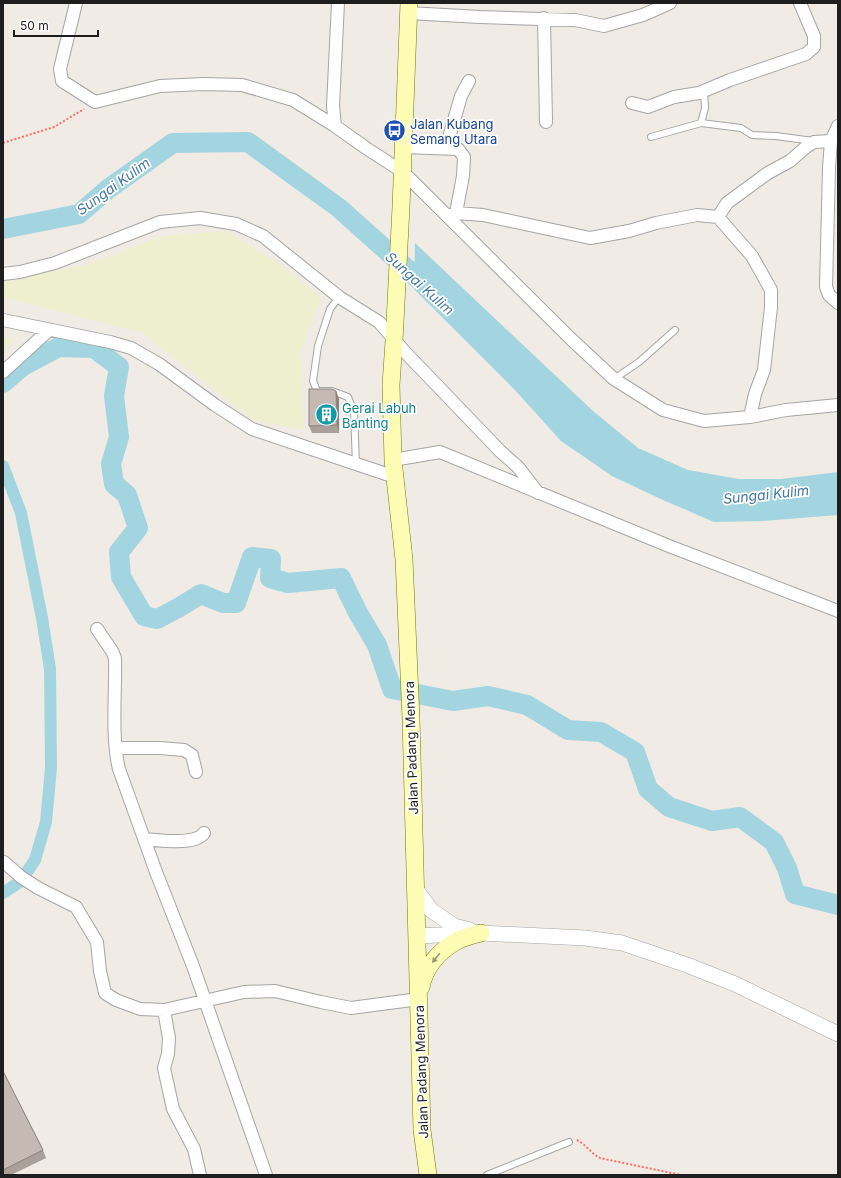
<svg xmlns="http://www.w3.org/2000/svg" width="841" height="1178" font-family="Inter,sans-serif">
  <rect width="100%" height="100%" fill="#f0ebe4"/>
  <!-- farmland -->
  <path fill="#eeefce" d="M227,231L272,259L321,297L301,351L304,430L253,420L143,333L3,297V280L86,265L163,236Z
    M3,337L16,340L3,351Z"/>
  <!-- water -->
  <path fill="#a2d5df" d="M415,243L593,411L638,448L688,470L739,479H781L838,472V515L763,521L714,522L663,500L612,476L561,441L514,389L414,289Z"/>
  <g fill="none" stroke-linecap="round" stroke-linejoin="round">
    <!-- canal -->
    <path stroke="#a2d5df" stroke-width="12" d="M3,466L21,513L42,618L50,669L51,768L46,822L35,860L20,882L3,893"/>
    <!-- river -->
    <path stroke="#a2d5df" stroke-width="20" d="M3,229L79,214L108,189L173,143L248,142L339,208L434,293
      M3,383L23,366L59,347L94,348L119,367L114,396L119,437L111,464L114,484L127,495L138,528L119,552L121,577L144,616L157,619L178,608L201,594L223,603H236L252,557L271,559L270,578L288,583L341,578L358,613L377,645L392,689L453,701L488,696L527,705L568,730L601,732L635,752L648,789L669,807L712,821L740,817L774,842L787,868L795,894L838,905"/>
    <defs>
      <path id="service" d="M701,123L705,108L704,91
        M651,137L701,123L741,128L752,135L776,136L813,141
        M339,297L330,309L318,346L313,381L317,391H332L348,397L354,412L356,464
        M614,379L639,362L675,330
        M487,1175L569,1142"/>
      <path id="minor" d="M76,3L60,69L62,81L95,102L160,86L204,84L242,85L293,100L335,126L366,148L403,172L571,339L614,379L663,410L704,421L750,417L786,410L838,405
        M408,13L480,17L575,20L604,26L643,15L670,3
        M544,18L546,122
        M632,103L648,107L674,97L699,93L730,80L806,54L814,47V36L800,3
        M335,126L333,106L338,3
        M838,126L831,141L829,168L826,287L829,295L838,303
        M403,147L458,149L464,157L463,176L456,213
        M446,148L461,96L469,81
        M447,215L456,213L483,215L590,238L629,231L656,223L697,215L718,217L752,256L771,290V307L764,370L755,394L750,417
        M718,217L727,203L768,173L790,161L806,147L814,142L831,141
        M3,274L20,272L55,263L160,222L200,218L236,224L263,236L339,297L379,322L404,351L501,452L518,467L538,493
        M3,320L110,342L131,348L159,364L215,405L252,429L395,477
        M3,372L49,330
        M393,460L440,452L669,546L838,611
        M97,629L112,651L115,658C116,693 111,736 119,769L156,872L193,966L266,1175
        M116,748H160L184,750L192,755L196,772
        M144,839C159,840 195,846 204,833
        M4,862L21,877L38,888L76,907L97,942L100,971L105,993L116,1000L140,1009L164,1010L244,992L275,991L321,1002L351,1008L419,999
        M164,1010L169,1038L168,1054L164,1068L173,1109L194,1149L200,1175"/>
      <path id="tertiary" d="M415,888L431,910L454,926L470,930
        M417,936L481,933L585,938L622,943L687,965L735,984L838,1034"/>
      <path id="secondary" d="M409,3L401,207L394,341L391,385L393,460L404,559L411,719L422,1130L428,1175
        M421,987C425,967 439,951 457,941C464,937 473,935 481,933"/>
    </defs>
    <!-- service casing -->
    <use href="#service" stroke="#a5a5a5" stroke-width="8"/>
    <!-- minor casing -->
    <use href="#minor" stroke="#a5a5a5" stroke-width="14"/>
    <!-- tertiary casing -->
    <use href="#tertiary" stroke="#a5a5a5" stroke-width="16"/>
    <!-- secondary casing -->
    <use href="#secondary" stroke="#737a01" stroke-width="18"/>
    <!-- path -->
    <path stroke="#ff6d65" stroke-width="2" stroke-dasharray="2 2" stroke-linecap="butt" d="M3,143L54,127L84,109
      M577,1140C585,1144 592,1154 600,1158L681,1175"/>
    <!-- service -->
    <use href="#service" stroke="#fff" stroke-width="6"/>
    <!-- minor -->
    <use href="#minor" stroke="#fff" stroke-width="12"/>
    <!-- tertiary -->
    <use href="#tertiary" stroke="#fff" stroke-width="15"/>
    <!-- secondary -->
    <use href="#secondary" stroke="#fcfcb5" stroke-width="17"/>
  </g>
  <!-- wall -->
  <path fill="#a9a09a" d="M336,391L339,399V433H312L309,426Z
    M3,1071L43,1150L46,1158L11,1175H3Z"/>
  <!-- shaded-wall -->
  <path fill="#89827d" d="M336,391L339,399V433L337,425Z"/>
  <!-- building -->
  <path fill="#c4bab3" stroke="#89827d" d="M309,389H332L336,391L337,425L309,426Z
    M3,1071L43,1150L3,1170Z"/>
  <!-- one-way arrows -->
  <defs><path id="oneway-solid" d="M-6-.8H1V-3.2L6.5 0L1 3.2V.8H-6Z"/></defs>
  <use fill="#989871" href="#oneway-solid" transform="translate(436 958) rotate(129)"/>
  <!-- icons -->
  <defs>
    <symbol id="bus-disc" viewBox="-11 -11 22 22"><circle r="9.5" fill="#1a4fb4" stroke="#fff"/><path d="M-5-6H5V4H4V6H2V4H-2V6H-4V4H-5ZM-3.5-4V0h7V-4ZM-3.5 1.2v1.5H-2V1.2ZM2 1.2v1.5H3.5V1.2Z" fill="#fff"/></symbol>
    <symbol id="building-disc" viewBox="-11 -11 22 22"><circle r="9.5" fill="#0f9aa8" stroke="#fff"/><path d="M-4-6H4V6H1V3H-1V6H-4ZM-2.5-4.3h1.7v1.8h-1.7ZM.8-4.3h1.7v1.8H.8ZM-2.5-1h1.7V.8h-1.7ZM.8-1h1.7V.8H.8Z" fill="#fff"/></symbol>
  </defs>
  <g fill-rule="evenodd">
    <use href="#bus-disc" x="382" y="118" width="25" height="25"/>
    <use href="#building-disc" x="314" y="402" width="25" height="25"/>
  </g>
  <g text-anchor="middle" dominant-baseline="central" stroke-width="3.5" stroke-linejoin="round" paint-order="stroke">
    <!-- transit labels -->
    <g font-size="13" fill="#164399" stroke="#fff" text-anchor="start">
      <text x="410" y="124">Jalan Kubang<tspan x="410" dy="15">Semang Utara</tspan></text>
    </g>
    <!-- culture labels -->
    <g font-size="13" fill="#0d838f" stroke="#fff" text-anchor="start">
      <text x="342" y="408">Gerai Labuh<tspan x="342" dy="15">Banting</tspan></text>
    </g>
    <!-- street labels -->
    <g font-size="13" fill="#1e1e1e" stroke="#fff">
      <text transform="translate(411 748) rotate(-92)">Jalan Padang Menora</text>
      <text transform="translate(421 1072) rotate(-92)">Jalan Padang Menora</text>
    </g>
    <!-- water labels -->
    <g font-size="14" font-style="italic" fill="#4277a2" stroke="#fff">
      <text transform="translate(113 186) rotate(-36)">Sungai Kulim</text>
      <text transform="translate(420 283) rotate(42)">Sungai Kulim</text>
      <text transform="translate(766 494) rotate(-6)">Sungai Kulim</text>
    </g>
  </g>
  <!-- border -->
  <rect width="841" height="1178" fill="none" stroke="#1e1e1e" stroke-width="8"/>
  <!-- scale -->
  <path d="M14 30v6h84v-6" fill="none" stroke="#1e1e1e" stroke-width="2"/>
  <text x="20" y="30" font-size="12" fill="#1e1e1e" stroke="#ffffff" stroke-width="3" paint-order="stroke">50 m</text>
</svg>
